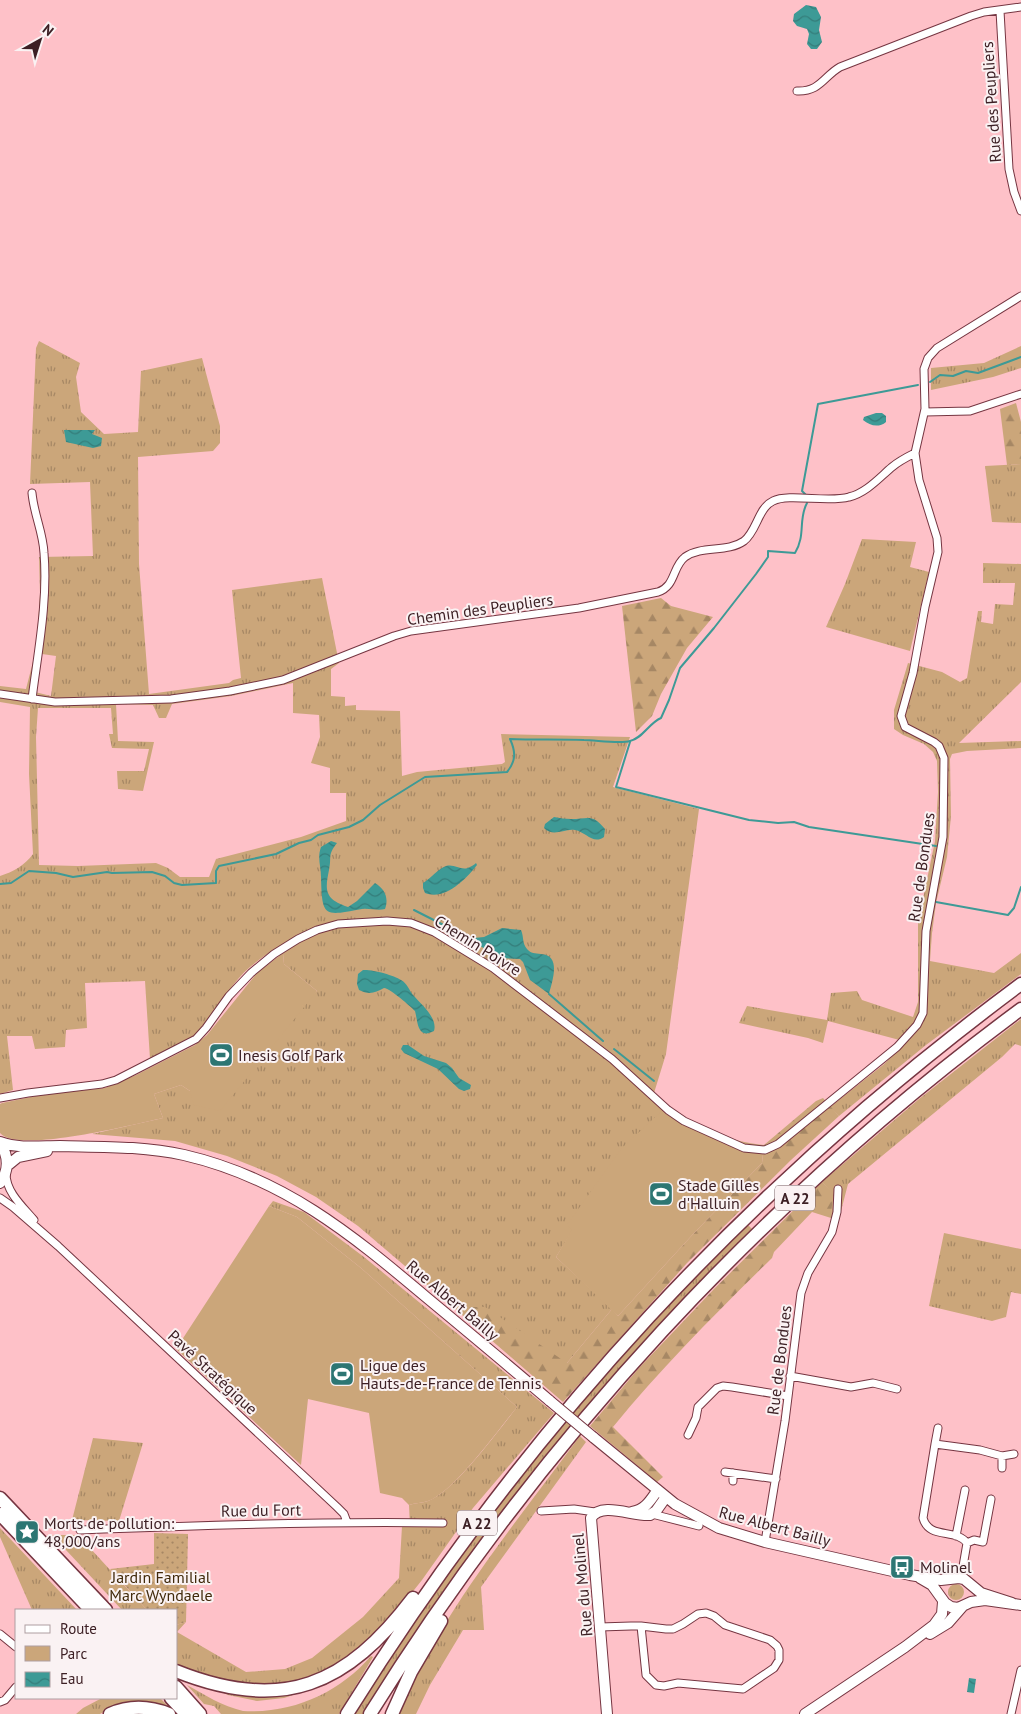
<svg xmlns="http://www.w3.org/2000/svg" width="1021" height="1714" font-family="'PT Sans',sans-serif">
  <defs>
    <pattern id="grass-tufts" width="24" height="20" patternUnits="userSpaceOnUse" patternTransform="scale(1.25)"><rect width="24" height="20" fill="#cba67a"/><path d="M3 7l-1-3M5 7V3M7 7l1-3M15 17l-1-3M17 17v-4M19 17l1-3" fill="none" stroke="#a68764"/></pattern>
    <pattern id="forest-firs" width="22" height="20" patternUnits="userSpaceOnUse" patternTransform="scale(1.25)"><rect width="22" height="20" fill="#cba67a"/><path d="M5 1l3.5 6h-7zM16 11l3.5 6h-7z" fill="#a68764"/></pattern>
    <pattern id="garden-dots" width="8" height="8" patternUnits="userSpaceOnUse" patternTransform="scale(1.25)"><rect width="8" height="8" fill="#cba67a"/><path d="M2 2h.1M6 6h.1" fill="none" stroke="#a68764" stroke-width="1.8" stroke-linecap="round"/></pattern>
    <pattern id="water-waves" width="16" height="10" patternUnits="userSpaceOnUse" patternTransform="scale(1.25)"><rect width="16" height="10" fill="#3d9a96"/><path d="M0 5q4-4 8 0t8 0" fill="none" stroke="#347d7a"/></pattern>
  </defs>
  <rect width="100%" height="100%" fill="#fec1c8"/>
  <!-- grass -->
  <path fill="url(#grass-tufts)" fill-rule="evenodd" d="M39,341L80,363L76,377L81,412L104,434L138,432L141,371L202,358L220,426V443L213,451L138,457L139,564L149,694L229,683L233,680L241,678L232,590L322,578L339,663L331,669V696L345,697V706L356,705V710L400,711L402,776L417,772L502,764L505,762L501,734L630,737L613,787L699,809L666,1054L654,1093L667,1106L568,1225L573,1230L556,1257L612,1309L547,1387L358,1226L316,1197L277,1176L227,1156L175,1141L92,1134L163,1118L154,1094L181,1085L190,1091L317,991L284,964L283,953L319,929V925C295,937 270,950 250,967C228,986 217,1013 197,1034C186,1046 164,1052 150,1059L145,981L85,983L87,1028L66,1030L65,1047L35,1049L32,1036H7L13,1090L0,1094V876C13,872 25,865 33,854L29,774L30,707L0,702V686L26,689L36,650L40,594L39,557L93,556L90,482L30,484L36,348ZM42,654L56,656L51,696L35,692ZM293,683V713L319,715L320,737L311,763L330,768V793H346V821L301,837L216,859L209,877H180L168,868L156,863L78,866L39,865L36,737L38,708H111L113,734H109L112,748L149,749L144,771H117L118,789L143,791L154,742L118,741L116,704L153,705L159,718H166L172,704L231,696Z
    M1021,346V368L993,377L931,390V368L984,363Z
    M1021,464V523L992,522L985,466Z
    M862,539L916,542L910,567L929,572L910,651L826,627L845,584Z
    M983,563L1021,564V682L959,743L1021,741V748L967,751L952,754L950,759L951,816L947,857L936,903L932,933L930,961L994,973L1021,953V974L926,1045L839,1116L830,1107L883,1065L907,1042L828,1021L823,1043L808,1038L739,1023L747,1006L827,1020L831,993L857,991L862,1000L913,1017L918,1002V923L935,841L938,792L937,761L933,752L924,744L903,735L894,729V710L908,663L942,672L960,682L967,678L978,611H982L981,622L993,624L995,604L1013,605L1015,583H983Z
    M1021,1019V1046L1015,1044L1002,1057L848,1184L841,1211L831,1218L832,1192L822,1182L919,1099Z
    M273,1201L304,1212L364,1257L554,1413L473,1508L422,1580L391,1619L359,1655L311,1689L284,1698L257,1701L228,1695L202,1683L176,1663V1625L186,1622L177,1632L246,1672L285,1669L312,1658L363,1617L399,1578L402,1526L410,1527L409,1505C415,1503 422,1503 428,1501C453,1493 499,1430 517,1407L361,1268L297,1217L269,1206Z
    M746,1223L754,1231L665,1321L373,1699L363,1714H354L415,1618L472,1539L598,1378Z
    M944,1233L1021,1249V1294L1011,1292L1006,1317L992,1321L929,1306Z
    M580,1436L586,1442L481,1587L484,1630H463L430,1685L416,1714H398C441,1612 515,1524 580,1436Z
    M93,1438L143,1443L119,1521L72,1520Z
    M0,1528L77,1610H32L0,1537Z
    M52,1535H78L147,1610H122Z
    M948 1592a8 8 0 1 1 16 0a8 8 0 1 1-16 0Z
    M371,1656L373,1657L339,1714H221L214,1706L204,1704L187,1685C205,1695 222,1706 243,1711C293,1714 340,1692 371,1656Z
    M102,1698H160L170,1708L156,1703L138,1701L115,1705L100,1714H76L83,1708Z"/>
  <!-- forest -->
  <path fill="url(#forest-firs)" d="M1016,403L1021,422V464L1007,465L1000,409Z
    M661,598L671,606L713,617L687,648L661,694L652,716L636,732L622,606Z
    M823,1098L839,1116L791,1160L687,1263L563,1402L410,1270L430,1276L469,1307H485L567,1363L612,1309L618,1316L695,1232L762,1163L764,1145L816,1101Z
    M822,1182L833,1192L831,1218L812,1212L774,1252L772,1258C717,1312 662,1367 613,1427L663,1477L657,1482L590,1426L639,1368L714,1289Z"/>
  <!-- park -->
  <path fill="#cba67a" d="M283,953L284,964L317,991L220,1111L194,1105L190,1091L181,1085L154,1094L163,1118C135,1124 18,1154 0,1133V1104L2,1103L40,1095L105,1088L136,1075L195,1045L207,1035L257,973Z
    M667,1106C696,1127 729,1142 764,1145L762,1163L695,1232L618,1316L556,1257L572,1230L567,1225L621,1149Z
    M269,1206L297,1217L361,1268L517,1407C499,1429 453,1493 428,1501C422,1503 415,1503 409,1505L402,1498L380,1493L369,1413L308,1399L301,1465L176,1349Z"/>
  <!-- garden -->
  <path fill="url(#garden-dots)" d="M154,1533L188,1534L186,1622L176,1625V1610H147L110,1569L154,1564Z"/>
  <!-- water -->
  <path fill="url(#water-waves)" d="M806,5L816,7L821,17L819,30L822,42L817,49H811L807,44L809,34L807,29L797,26L793,21L794,14Z
    M876,413H882L886,416V422C879,428 870,426 863,420L864,417Z
    M64,430H95L92,434L102,438L101,446L93,448L66,442Z
    M554,817C560,818 565,819 571,819C588,819 592,813 605,829L604,837C593,845 586,832 575,830C564,828 554,838 544,828L545,824Z
    M331,841L337,843C327,856 332,856 329,870C325,890 324,899 348,907L357,901L375,883C385,889 389,898 385,909C377,911 370,908 362,909C324,916 322,918 321,877C321,866 317,858 321,847Z
    M476,863L477,865C466,879 445,901 425,893L423,888V883C430,879 439,868 446,866C457,863 463,875 476,863Z
    M502,928L521,930C524,937 522,943 527,949C531,954 535,953 541,954C562,955 552,982 549,994L530,980L523,962L520,959L500,958L472,941L474,938L484,937Z
    M363,970C371,969 394,975 401,980C407,983 409,990 413,995C421,1004 438,1018 434,1031C417,1040 418,1022 415,1011C410,1006 391,989 384,988C375,993 369,995 359,990L357,984L358,974Z
    M403,1045H408L424,1056L446,1063L452,1068L459,1078L471,1085L470,1089L464,1091L459,1089L438,1069L404,1053L401,1049Z
    M969,1678L976,1679L974,1693L967,1692Z"/>
  <g fill="none" stroke-linecap="round" stroke-linejoin="round">
    <!-- stream -->
    <path stroke="#3d9a96" stroke-width="2" d="M930,382L940,375L953,376L966,371L978,373L1021,357
      M807,496L802,491L818,404L918,385
      M630,742L616,787L749,820L778,823L794,822L809,827L936,846
      M0,884L11,883L29,871L56,873L73,877L107,872L112,873L152,872L165,876L174,883L182,885L216,883V871L219,866L276,854L299,843L311,840L318,835L349,827L363,820L380,805L425,777L507,772C516,761 516,752 510,739C535,740 559,739 584,740C595,740 620,744 630,741C643,738 649,723 661,718L669,700L680,668L714,628L756,574L768,557V551L795,553C806,535 798,519 807,503
      M936,902L1008,915L1014,908L1021,887
      M414,910L473,940
      M549,994L603,1041
      M614,1049L654,1081"/>
    <defs>
      <path id="street" d="M1000,11L1009,169L1014,192L1021,211
        M797,91C820,92 824,76 840,67L971,16L984,12L1021,7
        M925,412L970,411L1021,394
        M32,493C34,515 43,532 44,553C48,601 38,651 32,699
        M0,694L55,702L171,699L230,691L283,680L394,636L411,631L579,608L658,592C676,586 672,567 685,557C702,545 727,553 744,541C757,531 758,508 773,501C789,493 828,503 849,497C866,493 879,478 892,467C899,461 907,457 915,453
        M0,1098L28,1093L102,1084L116,1080L196,1039L206,1028L229,996L251,973L274,954L298,939L317,930L338,924L387,921L411,923L434,932L493,968L612,1059L668,1110L684,1121L744,1148L765,1150L778,1144L897,1047L917,1025L923,1013L926,931L943,837L944,758L939,746L934,742L905,727L901,716L913,673L925,607L938,552L937,538L919,480L915,453L925,409L924,369L928,358L937,348L1021,296
        M6,1174C6,1192 23,1207 34,1220
        M0,1198L13,1207L58,1246L337,1507L344,1514L347,1522
        M790,1376L851,1387L873,1383L897,1389
        M938,1428L935,1444L980,1450L1002,1456L1014,1454
        M688,1435L696,1418L698,1407L717,1388L723,1386L732,1387L788,1396
        M935,1444L923,1518C929,1540 956,1528 967,1543L974,1540L983,1542L991,1499
        M1002,1456V1468
        M725,1472L776,1479
        M733,1481V1473
        M541,1511L574,1509L595,1512
        M652,1514L699,1526
        M80,1530C201,1525 322,1521 443,1523
        M956,1536L965,1490
        M765,1542L785,1421L801,1293L808,1273L832,1232L837,1212L838,1189
        M961,1578L967,1543
        M600,1627L631,1626H641L666,1629H673L683,1624L698,1614L706,1613L714,1616L725,1625L770,1640L777,1646L779,1650V1660L774,1668L743,1689L678,1683L664,1686L656,1685L646,1675L641,1626
        M0,1634L16,1647
        M0,1702L5,1700L16,1687
        M1011,1714L1021,1670"/>
      <path id="secondary" d="M0,1142C19,1149 41,1146 60,1146C102,1147 143,1146 184,1155C283,1178 350,1233 426,1297C467,1331 509,1366 550,1401
        M0,1143C9,1156 9,1171 0,1183
        M7,1166L18,1157L47,1151
        M593,1437L675,1504L719,1528L765,1542L910,1575L941,1580L959,1578L964,1579L981,1593L1012,1603
        M632,1512C645,1510 650,1501 657,1491
        M920,1578L932,1585L945,1603L951,1607L958,1608L971,1602L985,1600L1021,1605
        M930,1634L948,1623L962,1607
        M607,1714L591,1518C602,1501 634,1517 650,1515L656,1511L666,1497
        M805,1714L905,1647L934,1625L942,1614L943,1602"/>
      <path id="highway" d="M0,1498L106,1610
        M0,1514L91,1610
        M176,1671C283,1714 347,1685 413,1598
        M176,1687L200,1714
        M171,1698L186,1714
        M110,1714C130,1705 149,1706 169,1714
        M347,1714C527,1425 748,1187 1021,984
        M370,1714C540,1441 763,1200 1021,1009
        M392,1714L411,1672L441,1621"/>
    </defs>
    <!-- street casing -->
    <use href="#street" stroke="#753541" stroke-width="9"/>
    <!-- secondary casing -->
    <use href="#secondary" stroke="#753541" stroke-width="12"/>
    <!-- highway casing -->
    <use href="#highway" stroke="#753541" stroke-width="15"/>
    <!-- street -->
    <use href="#street" stroke="#fff" stroke-width="7"/>
    <!-- secondary -->
    <use href="#secondary" stroke="#fff" stroke-width="10"/>
    <!-- highway -->
    <use href="#highway" stroke="#fff" stroke-width="12"/>
    <defs>
      <path id="secondary-bridge" d="M550,1401L593,1437"/>
    </defs>
    <!-- secondary-bridge casing -->
    <use href="#secondary-bridge" stroke="#753541" stroke-width="12" stroke-linecap="butt"/>
    <!-- secondary-bridge -->
    <use href="#secondary-bridge" stroke="#fff" stroke-width="10"/>
  </g>
  <!-- icons -->
  <defs>
    <symbol id="stadium-square" viewBox="-11 -11 22 22"><rect x="-9" y="-9" width="18" height="18" rx="4" fill="#2d7673" stroke="#faf2f3"/><path d="M0-5a6.5 5 0 1 0 0 10a6.5 5 0 1 0 0-10ZM-3.5-1.8h7v3.6h-7Z" fill="#fff"/></symbol>
    <symbol id="sight-square" viewBox="-11 -11 22 22"><rect x="-9" y="-9" width="18" height="18" rx="4" fill="#2d7673" stroke="#faf2f3"/><path d="M0-6L1.8-2.2L6-1.7L2.9 1.2L3.7 5.4L0 3.3L-3.7 5.4L-2.9 1.2L-6-1.7L-1.8-2.2Z" fill="#fff"/></symbol>
    <symbol id="bus-square" viewBox="-11 -11 22 22"><rect x="-9" y="-9" width="18" height="18" rx="4" fill="#2d7673" stroke="#faf2f3"/><path d="M-5-6H5V4H4V6H2V4H-2V6H-4V4H-5ZM-3.5-4V0h7V-4ZM-3.5 1.2v1.5H-2V1.2ZM2 1.2v1.5H3.5V1.2Z" fill="#fff"/></symbol>
  </defs>
  <g fill-rule="evenodd">
    <use href="#stadium-square" x="207" y="1041" width="28" height="28"/>
    <use href="#stadium-square" x="647" y="1180" width="28" height="28"/>
    <use href="#stadium-square" x="328" y="1360" width="28" height="28"/>
    <use href="#sight-square" x="13" y="1518" width="28" height="28"/>
    <use href="#bus-square" x="888" y="1553" width="28" height="28"/>
  </g>
  <g text-anchor="middle" dominant-baseline="central" stroke-width="4" stroke-linejoin="round" paint-order="stroke">
    <!-- shield labels -->
    <g fill="#faf2f3" stroke="#765f63" stroke-width="1">
      <rect x="775" y="1185.5" width="40" height="25" rx="4"/>
      <rect x="457" y="1510.5" width="40" height="25" rx="4"/>
    </g>
    <g font-size="15" font-weight="bold" fill="#3d2025">
      <text x="795" y="1198">A 22</text>
      <text x="477" y="1523">A 22</text>
    </g>
    <!-- street labels -->
    <g font-size="16" fill="#3d2025" stroke="#faf2f3">
      <text transform="translate(991 102) rotate(-94)">Rue des Peupliers</text>
      <text transform="translate(480 609) rotate(-8)">Chemin des Peupliers</text>
      <text transform="translate(921 867) rotate(-82)">Rue de Bondues</text>
      <text transform="translate(478 945) rotate(32)">Chemin Poivre</text>
      <text transform="translate(453 1300) rotate(40)">Rue Albert Bailly</text>
      <text transform="translate(779 1360) rotate(-83)">Rue de Bondues</text>
      <text transform="translate(213 1372) rotate(43)">Pavé Stratégique</text>
      <text transform="translate(261 1510) rotate(-1)">Rue du Fort</text>
      <text transform="translate(775 1526) rotate(15)">Rue Albert Bailly</text>
      <text transform="translate(582 1585) rotate(-95)">Rue du Molinel</text>
    </g>
    <!-- poi labels -->
    <g font-size="16" fill="#3d2025" stroke="#faf2f3" text-anchor="start">
      <text x="238" y="1055">Inesis Golf Park</text>
      <text x="678" y="1185">Stade Gilles<tspan x="678" dy="18">d'Halluin</tspan></text>
      <text x="360" y="1365">Ligue des<tspan x="360" dy="18">Hauts-de-France de Tennis</tspan></text>
      <text x="44" y="1523">Morts de pollution:<tspan x="44" dy="18">48,000/ans</tspan></text>
      <text x="920" y="1567">Molinel</text>
    </g>
    <!-- park labels -->
    <g font-size="16" fill="#412a0b" stroke="#faf2f3">
      <text x="161" y="1577">Jardin Familial<tspan x="161" dy="18">Marc Wyndaele</tspan></text>
    </g>
  </g>
  <!-- legend -->
  <rect x="15" y="1609" width="162" height="90" fill="#faf2f3" stroke="#ae9ea1"/>
  <rect x="25" y="1625" width="25" height="8" fill="#ffffff" stroke="#ae9ea1"/>
  <text x="60" y="1634" font-size="15" fill="#3d2025">Route</text>
  <rect x="25" y="1646" width="25" height="15" fill="#cba67a" stroke="#ae9ea1"/>
  <text x="60" y="1659" font-size="15" fill="#3d2025">Parc</text>
  <rect x="25" y="1672" width="25" height="15" fill="url(#water-waves)" stroke="#ae9ea1"/>
  <text x="60" y="1684" font-size="15" fill="#3d2025">Eau</text>
  <!-- north arrow -->
  <g transform="translate(40 40) rotate(39)" stroke="#faf2f3" stroke-width="4" paint-order="stroke">
  <path d="M0-4L9 19L0 12L-9 19Z" fill="#3d2025"/>
  <text y="-8" font-size="14" font-weight="bold" text-anchor="middle" fill="#3d2025">N</text>
  </g>
</svg>
